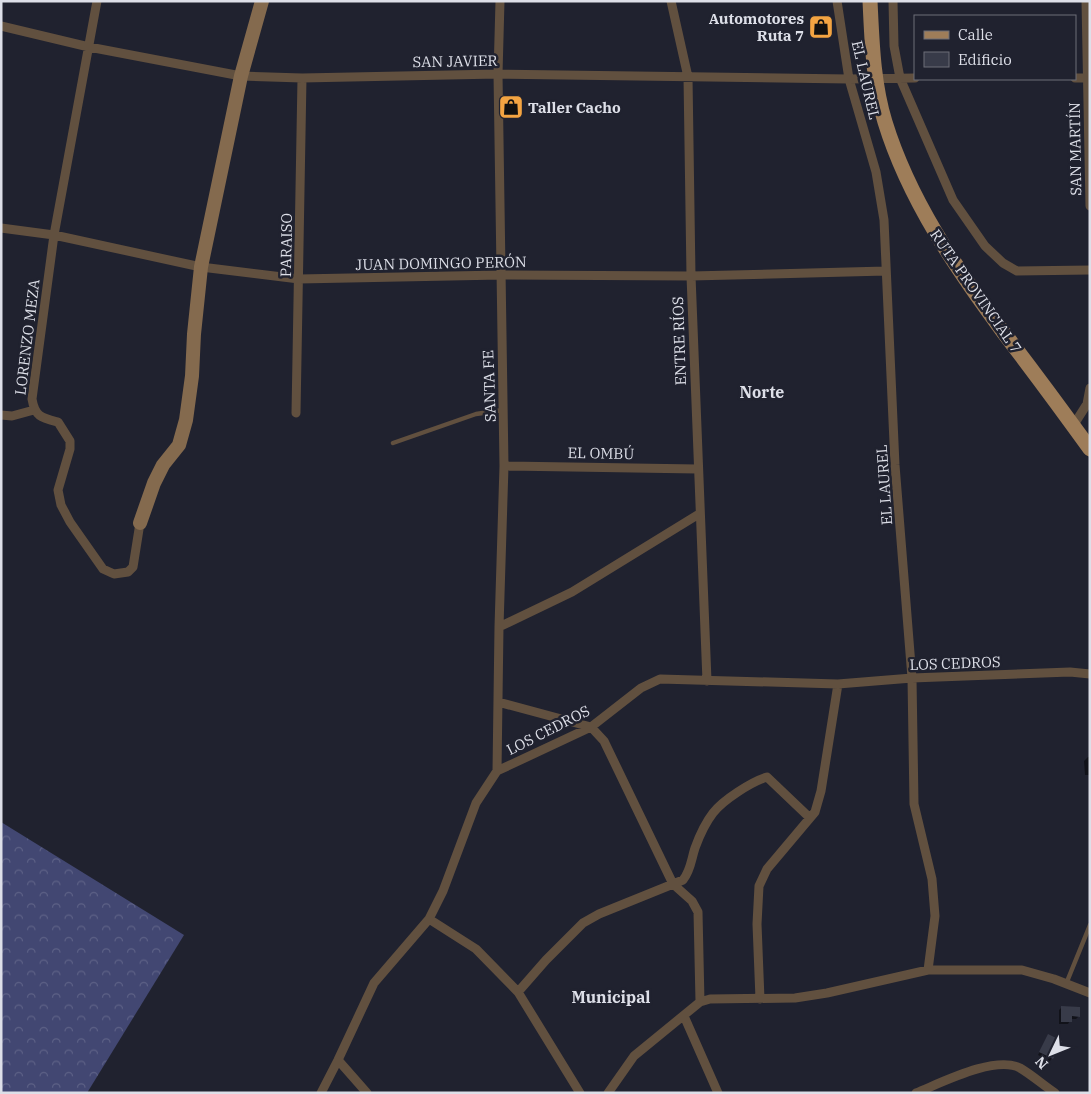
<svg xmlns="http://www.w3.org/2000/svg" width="1091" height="1094" font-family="'IBM Plex Serif',serif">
  <defs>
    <pattern id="forest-crowns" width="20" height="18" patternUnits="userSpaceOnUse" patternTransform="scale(1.25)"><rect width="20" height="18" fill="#424772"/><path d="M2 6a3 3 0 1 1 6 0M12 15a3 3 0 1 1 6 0" fill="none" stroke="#5d6186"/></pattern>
  </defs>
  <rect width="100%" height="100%" fill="#20222f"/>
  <!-- forest -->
  <path fill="url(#forest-crowns)" d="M1,822L184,935L87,1093H1Z"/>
  <!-- shadow -->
  <path fill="#0007" d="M1088,757H1090V775H1085L1084,761Z
    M1062,1007L1079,1016L1076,1019H1071L1068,1024H1059V1010Z
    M1048,1036L1052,1058L1050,1061L1038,1055Z"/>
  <!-- building -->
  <path fill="#383b49" d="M1061,1006L1080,1007V1017L1072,1016V1022H1061Z
    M1048,1034L1062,1041L1053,1059L1039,1052Z"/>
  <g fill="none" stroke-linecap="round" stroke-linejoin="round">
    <!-- service -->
    <path stroke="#61503f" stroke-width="4.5" d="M393,443L476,414L503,410
      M1066,984L1090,925"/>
    <!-- minor -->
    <path stroke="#61503f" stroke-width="9" d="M97,1L54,235L32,399C35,417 42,418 58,422L70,441V449L58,490L61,505L70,522L103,569L114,574L128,572L133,567L140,523
      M671,1L688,77L691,276L707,681
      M837,1L849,79L876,172L884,220L895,465L912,678L914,804L932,879L935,916L928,970
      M893,1L894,46L900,78L953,200L985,246L1003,263L1017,271L1090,270
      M1086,1L1090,206
      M1,26L89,47L241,76L302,78L498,74L849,79L915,78
      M1075,78H1090
      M1,228L54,235L201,267L299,279L501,275L691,276L886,271
      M296,413L302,78
      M1,415L12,416L34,410
      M1073,426L1087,404L1090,388
      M504,466L697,469
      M499,627L572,592L699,514
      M498,702L591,727L604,741L673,884L692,901L698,912L700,1002
      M497,771L499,627L504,466L498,74L500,1
      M429,919L476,949L518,992L580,1093
      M518,992L546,960L583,923L599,914L683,880C691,870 691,860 695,848C699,837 706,822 713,813C723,800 751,782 767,777L810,818
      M760,999L757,924L759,886L767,869L815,812L821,791L838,684
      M684,1016L718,1093
      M338,1060L367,1093
      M321,1093L338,1060L374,983L429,919L443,891L476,803L497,771L591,727L641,688L660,679L838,684L912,678L1070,672L1090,674
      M608,1093L634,1056L700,1002L710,999L795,998L827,993L928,970H1022L1054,979L1090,993
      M916,1093C941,1083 995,1055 1020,1068C1032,1075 1043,1085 1055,1093"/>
    <!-- secondary -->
    <path stroke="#846a4e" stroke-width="14" d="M140,523L154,483L163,465L179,445L186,420L192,376L194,334L201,267L241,76L262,1"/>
    <!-- primary -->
    <path stroke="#9e7d59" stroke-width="15" d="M870,1C872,41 873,83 885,122C909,200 956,268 1004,333C1033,371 1062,410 1090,449"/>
  </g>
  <!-- icons -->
  <defs>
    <symbol id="shop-square" viewBox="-11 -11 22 22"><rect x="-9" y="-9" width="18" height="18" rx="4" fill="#f3a442" stroke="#20222f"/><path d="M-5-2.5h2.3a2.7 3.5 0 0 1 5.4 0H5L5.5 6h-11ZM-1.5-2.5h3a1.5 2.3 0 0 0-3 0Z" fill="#111"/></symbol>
  </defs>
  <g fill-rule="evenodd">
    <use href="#shop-square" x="807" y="13" width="28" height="28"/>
    <use href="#shop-square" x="497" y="93" width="28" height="28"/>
  </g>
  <g text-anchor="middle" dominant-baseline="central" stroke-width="5" stroke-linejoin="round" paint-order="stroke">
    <!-- poi labels -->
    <g font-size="15" font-weight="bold" fill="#dddfe8" stroke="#20222f" text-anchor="end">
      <text x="804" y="18">Automotores<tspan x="804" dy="17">Ruta 7</tspan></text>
      <text x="528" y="107" text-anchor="start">Taller Cacho</text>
    </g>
    <!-- street labels -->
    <g font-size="15" fill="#dddfe8" stroke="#20222f">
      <text transform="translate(455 61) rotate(-1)">SAN JAVIER</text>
      <text transform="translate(866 80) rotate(77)">EL LAUREL</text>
      <text transform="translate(1075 149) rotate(-91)">SAN MARTÍN</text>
      <text transform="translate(286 245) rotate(-89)">PARAISO</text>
      <text transform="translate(441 263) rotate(-1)">JUAN DOMINGO PERÓN</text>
      <text transform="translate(976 291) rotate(55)">RUTA PROVINCIAL 7</text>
      <text transform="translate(27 337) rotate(-83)">LORENZO MEZA</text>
      <text transform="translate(679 341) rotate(-92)">ENTRE RÍOS</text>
      <text transform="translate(489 386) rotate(-92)">SANTA FE</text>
      <text transform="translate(601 453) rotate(1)">EL OMBÚ</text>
      <text transform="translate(884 485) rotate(-94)">EL LAUREL</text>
      <text transform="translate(955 663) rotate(-2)">LOS CEDROS</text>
      <text transform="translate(548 730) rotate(-27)">LOS CEDROS</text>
    </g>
    <!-- neighbourhood labels -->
    <g font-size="16" font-weight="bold" fill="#dddfe8" stroke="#20222f">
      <text x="762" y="392">Norte</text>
      <text x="611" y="997">Municipal</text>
    </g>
  </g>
  <!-- border -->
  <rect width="1091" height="1094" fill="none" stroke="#dddfe8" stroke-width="5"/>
  <!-- legend -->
  <rect x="914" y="15" width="162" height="65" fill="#20222f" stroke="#6c6e79"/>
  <rect x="924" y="31" width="25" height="8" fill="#9e7d59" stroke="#6c6e79"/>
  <text x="958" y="40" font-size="15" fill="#dddfe8">Calle</text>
  <rect x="924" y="52" width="25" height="15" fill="#383b49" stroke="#6c6e79"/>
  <text x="958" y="65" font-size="15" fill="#dddfe8">Edificio</text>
  <!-- north arrow -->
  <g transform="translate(1051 1054) rotate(227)" stroke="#20222f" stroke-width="4" paint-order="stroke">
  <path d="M0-4L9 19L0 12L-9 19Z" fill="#dddfe8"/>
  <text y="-8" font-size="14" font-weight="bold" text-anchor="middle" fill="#dddfe8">N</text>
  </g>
</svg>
